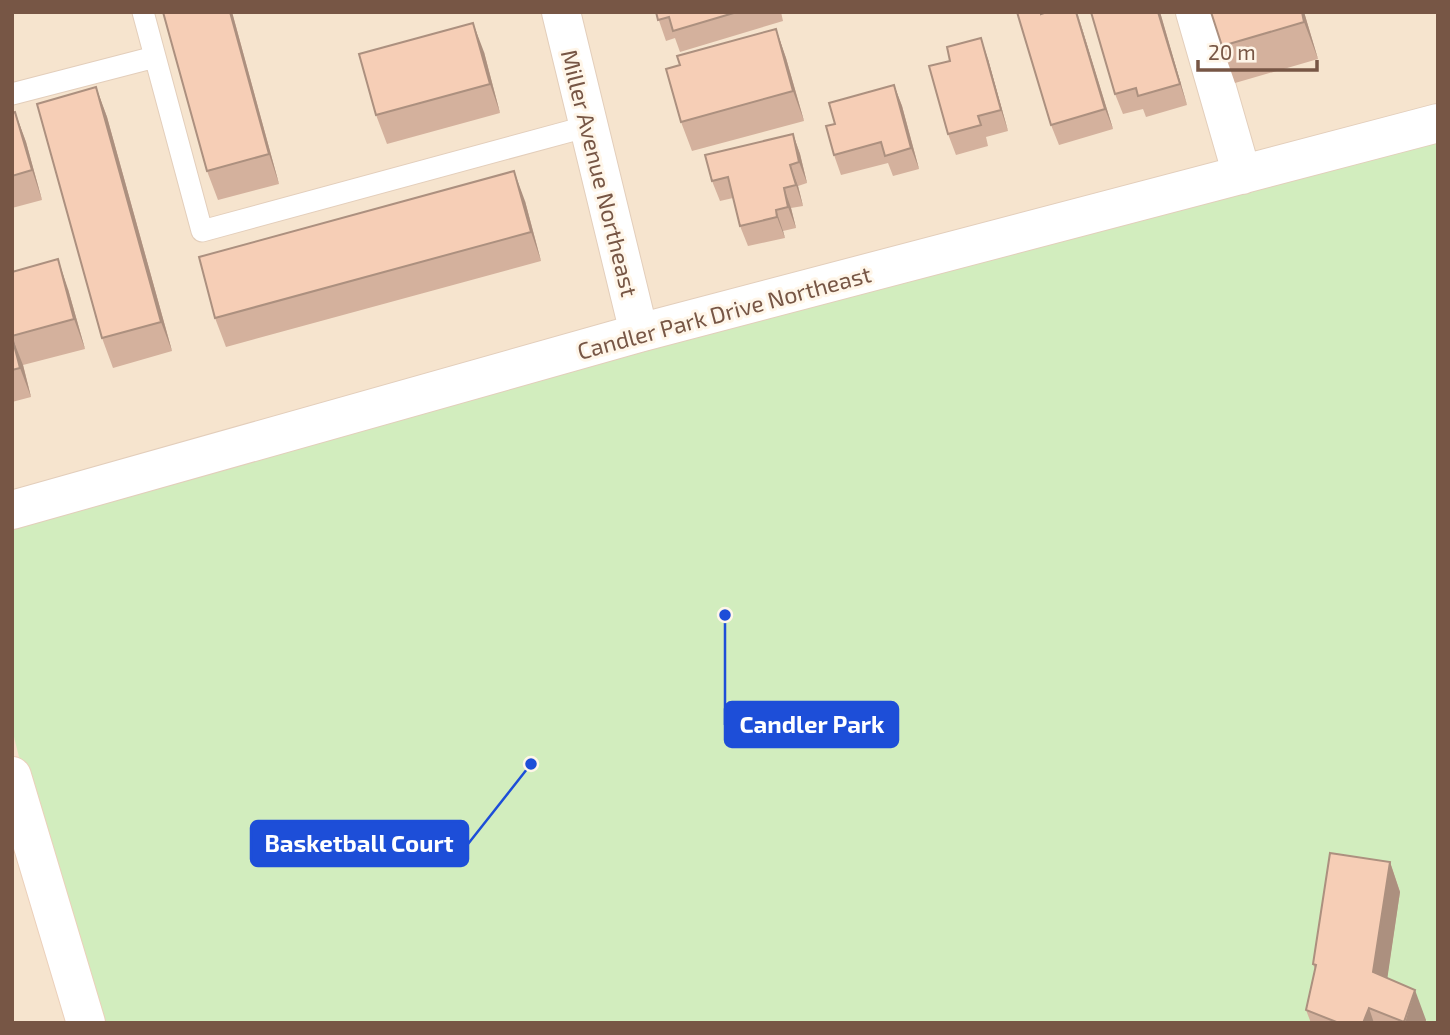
<svg xmlns="http://www.w3.org/2000/svg" width="1450" height="1035" font-family="'Exo 2',sans-serif">
  <rect width="100%" height="100%" fill="#fef2e0"/>
  <!-- residential -->
  <path fill="#f6e4ce" d="M12,12H1438V110L12,500Z
    M12,729L22,762L86,1023H12Z"/>
  <!-- green -->
  <path fill="#d2edbe" d="M1438,110V1023H86L12,729V500Z"/>
  <g fill="none" stroke-linecap="round" stroke-linejoin="round">
    <defs>
      <path id="lane" d="M143,12L202,231L589,126
        M12,94L155,57"/>
      <path id="street" d="M561,12L639,333
        M1195,12L1242,175
        M12,510L639,333L1438,123"/>
      <path id="secondary" d="M12,776L86,1023"/>
    </defs>
    <!-- lane casing -->
    <use href="#lane" stroke="#e3cebb" stroke-width="23"/>
    <!-- street casing -->
    <use href="#street" stroke="#e3cebb" stroke-width="40"/>
    <!-- secondary casing -->
    <use href="#secondary" stroke="#ebd0bb" stroke-width="40"/>
    <!-- lane -->
    <use href="#lane" stroke="#fff" stroke-width="21"/>
    <!-- street -->
    <use href="#street" stroke="#fff" stroke-width="38"/>
    <!-- secondary -->
    <use href="#secondary" stroke="#fff" stroke-width="38"/>
  </g>
  <!-- wall -->
  <path fill="#d4b19d" d="M232,12L279,184L218,200L207,171Z
    M656,12H781L783,21L680,52L675,38L666,41Z
    M1077,12L1113,129L1059,145L1051,125L1042,14Z
    M1091,12H1160L1187,105L1146,117L1143,109L1123,114L1115,94Z
    M1304,12L1318,59L1235,83L1222,46Z
    M776,29L786,58L804,121L692,151L681,122L680,65Z
    M484,52L500,113L387,144L376,115Z
    M988,59L1008,131L986,137L988,146L956,155L948,134L950,61Z
    M894,85L902,106L919,169L893,176L888,163L841,175L834,155Z
    M96,87L107,117L172,351L113,368L102,338Z
    M15,112L26,142L42,200L12,208V113Z
    M793,134L800,154L807,183L798,186L803,206L791,208L796,228L783,231L785,238L748,246L740,226L733,198L720,201L712,181Z
    M525,201L541,261L226,347L215,318Z
    M12,272L68,289L85,349L23,365L31,397L12,402Z
    M1390,862L1400,892L1387,978L1426,1020L1425,1023H1311L1306,1010L1315,969L1313,964Z"/>
  <!-- shaded-wall -->
  <path fill="#ac907f" d="M230,12H232L279,184L269,154Z
    M1077,12L1113,129L1105,109Z
    M1158,12H1160L1187,105L1180,84Z
    M1302,12H1304L1318,59L1304,22Z
    M473,23L484,52L500,113L490,84Z
    M776,29L786,58L804,121L793,91Z
    M981,38L988,59L1008,131L1001,110Z
    M894,85L902,106L919,169L911,148Z
    M96,87L107,117L172,351L161,322Z
    M15,112L26,142L42,200L32,170Z
    M793,134L800,154L807,183L799,162Z
    M790,165L798,186L803,206L796,185Z
    M514,171L525,201L541,261L531,232Z
    M784,188L791,208L796,228L788,207Z
    M776,210L783,231L785,238L777,217Z
    M58,259L68,289L85,349L74,319Z
    M12,337L23,365L31,397L20,368Z
    M1390,862L1400,892L1384,1001L1373,972Z
    M1415,990L1426,1020L1425,1023H1405Z
    M1369,1008L1374,1023H1363Z"/>
  <!-- building -->
  <path fill="#f6ceb6" stroke="#ac907f" stroke-width="2" d="M163,12H230L269,154L207,171Z
    M656,12H737L673,31L669,17L658,20Z
    M1017,12H1041V14L1047,12H1076L1105,109L1051,125Z
    M1091,12H1158L1180,84L1138,96L1136,88L1115,94Z
    M1211,12H1302L1304,22L1222,46Z
    M473,23L490,84L376,115L359,54Z
    M776,29L793,91L681,122L666,69L680,65L677,56Z
    M981,38L1001,110L978,116L981,125L948,134L929,66L950,61L947,47Z
    M894,85L911,148L885,156L881,142L834,155L826,126L835,124L829,103Z
    M96,87L161,322L102,338L37,104Z
    M15,112L32,170L12,176V113Z
    M793,134L799,162L790,165L796,185L784,188L788,207L776,210L777,217L740,226L728,177L712,181L705,155Z
    M514,171L531,232L215,318L199,257Z
    M58,259L74,319L12,336V272Z
    M12,337L20,368L12,370Z
    M1330,853L1390,862L1373,972L1415,990L1404,1022L1369,1008L1363,1023H1339L1306,1010L1316,965L1313,964Z"/>
  <g text-anchor="middle" dominant-baseline="central" stroke-width="6" stroke-linejoin="round" paint-order="stroke">
    <!-- street labels -->
    <g font-size="23" fill="#775645" stroke="#fff6e9">
      <text transform="translate(600 173) rotate(76)">Miller Avenue Northeast</text>
      <text transform="translate(724 312) rotate(-15)">Candler Park Drive Northeast</text>
    </g>
  </g>
  <!-- callouts -->
  <path fill="none" stroke="#1d4ed8" stroke-width="2.5" d="M725 615L725 725M531 764L468 844"/>
  <g fill="#1d4ed8" stroke="#fff6e9" stroke-width="2.5">
    <circle cx="725" cy="615" r="7"/>
    <circle cx="531" cy="764" r="7"/>
  </g>
  <g fill="#1d4ed8" stroke="#1d4ed8" stroke-width="2.5">
    <rect x="725" y="702" width="173" height="45" rx="7"/>
    <rect x="251" y="821" width="217" height="45" rx="7"/>
  </g>
  <g font-size="24" text-anchor="middle" font-weight="bold" fill="#fff">
    <text x="812" y="733">Candler Park</text>
    <text x="359" y="852">Basketball Court</text>
  </g>
  <!-- border -->
  <rect width="1450" height="1035" fill="none" stroke="#775645" stroke-width="28"/>
  <!-- scale -->
  <path d="M1198 60v10h119v-10" fill="none" stroke="#775645" stroke-width="3.5"/>
  <text x="1208" y="60" font-size="21" fill="#775645" stroke="#fff6e9" stroke-width="5" paint-order="stroke">20 m</text>
</svg>
